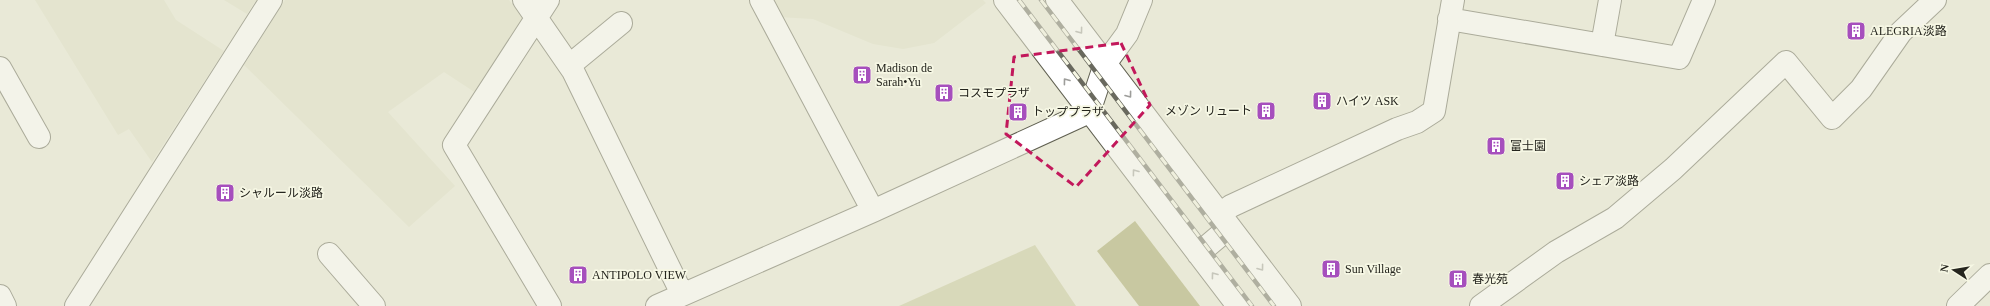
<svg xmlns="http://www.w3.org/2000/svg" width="1990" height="306" font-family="'Times New Roman','Noto Sans JP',serif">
  <rect width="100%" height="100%" fill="#e9e9d7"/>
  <!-- built -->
  <path fill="#dddec5" d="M35,0H164L176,20L224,51L152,162L129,129L118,135Z
    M224,0H256L247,14Z
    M285,0H509L523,19L476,93L444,72L388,112L455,186L409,227L244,65Z
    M769,0H983L986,3L934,43L903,49L873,44L813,19L779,17Z"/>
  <!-- green -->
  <path fill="#c4c597" d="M1035,245L1076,306H899Z"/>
  <!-- water -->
  <path fill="#a0a05f" d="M1135,221L1200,306H1139L1097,251Z"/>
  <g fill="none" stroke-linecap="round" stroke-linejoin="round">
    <defs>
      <path id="street" d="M524,0L573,71L682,294
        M548,0L454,145L550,306
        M761,0L873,211
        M1005,0L1238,306
        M1057,0L1290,306
        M1449,19L1679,58L1704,0
        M1602,45L1610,0
        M570,65L621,23
        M0,68L39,137
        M1220,214L1231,206L1397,129L1417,122L1434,111L1453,0
        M329,254L374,306
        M1198,254L1230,227
        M0,296L5,306
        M76,306L271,0
        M657,306L873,211L1089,112L1105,64L1127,34L1141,0
        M1481,306L1556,252L1615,218L1673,169L1786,62L1832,118L1861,89L1901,32L1935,0
        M1958,306L1990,275"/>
    </defs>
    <!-- street casing -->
    <use href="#street" stroke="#606051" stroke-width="24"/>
    <!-- street -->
    <use href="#street" stroke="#fff" stroke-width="22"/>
    <defs>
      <path id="rail" d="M1019,0L1252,306
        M1041,0L1274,306"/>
    </defs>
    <!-- rail casing -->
    <use href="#rail" stroke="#69695e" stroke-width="4.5"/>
    <!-- rail -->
    <use href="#rail" stroke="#f6f7e4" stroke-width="3" stroke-dasharray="9" stroke-linecap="butt"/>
  </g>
  <!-- one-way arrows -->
  <defs><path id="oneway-chevron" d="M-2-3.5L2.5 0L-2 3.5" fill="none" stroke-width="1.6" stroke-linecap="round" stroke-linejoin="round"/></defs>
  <g stroke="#9d9d9a">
    <use href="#oneway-chevron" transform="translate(1080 31) rotate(53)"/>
    <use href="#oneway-chevron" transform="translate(1066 81) rotate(-127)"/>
    <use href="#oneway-chevron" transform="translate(1129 95) rotate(53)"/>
    <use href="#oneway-chevron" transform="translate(1135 172) rotate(-127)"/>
    <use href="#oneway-chevron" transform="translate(1261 268) rotate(53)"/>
    <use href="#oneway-chevron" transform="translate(1214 275) rotate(-127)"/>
  </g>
  <!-- marked area -->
  <path d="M0 0H1990V306H0ZM1121,43L1150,105L1076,187L1006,134L1014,57Z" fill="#e9e9d7" fill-opacity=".55" fill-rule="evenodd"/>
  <path fill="none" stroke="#c2185b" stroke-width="3" stroke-dasharray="8 5" stroke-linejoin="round" d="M1121,43L1150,105L1076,187L1006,134L1014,57Z"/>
  <!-- icons -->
  <defs>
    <symbol id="building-square" viewBox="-11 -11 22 22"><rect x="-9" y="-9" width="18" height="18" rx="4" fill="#a64fbd" stroke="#f6f7e4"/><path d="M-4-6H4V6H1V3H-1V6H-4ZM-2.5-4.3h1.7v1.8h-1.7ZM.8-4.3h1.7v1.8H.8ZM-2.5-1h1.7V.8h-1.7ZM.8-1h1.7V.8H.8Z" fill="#fff"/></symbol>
  </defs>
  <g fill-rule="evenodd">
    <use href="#building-square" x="1845" y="20" width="22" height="22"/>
    <use href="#building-square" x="851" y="64" width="22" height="22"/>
    <use href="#building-square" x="933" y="82" width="22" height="22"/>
    <use href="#building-square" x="1311" y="90" width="22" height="22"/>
    <use href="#building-square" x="1255" y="100" width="22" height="22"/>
    <use href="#building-square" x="1007" y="101" width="22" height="22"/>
    <use href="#building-square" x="1485" y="135" width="22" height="22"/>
    <use href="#building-square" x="1554" y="170" width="22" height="22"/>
    <use href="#building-square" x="214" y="182" width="22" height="22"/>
    <use href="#building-square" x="1320" y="258" width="22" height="22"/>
    <use href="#building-square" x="567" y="264" width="22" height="22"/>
    <use href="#building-square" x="1447" y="268" width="22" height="22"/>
  </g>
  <g text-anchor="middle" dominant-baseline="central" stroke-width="3.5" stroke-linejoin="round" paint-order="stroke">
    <!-- poi labels -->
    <g font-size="12" fill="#25251e" stroke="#f6f7e4" text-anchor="start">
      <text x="1870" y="31">ALEGRIA淡路</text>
      <text x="876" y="68">Madison de<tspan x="876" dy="14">Sarah•Yu</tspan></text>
      <text x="958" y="93">コスモプラザ</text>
      <text x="1336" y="101">ハイツ ASK</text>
      <text x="1252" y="111" text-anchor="end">メゾン リュート</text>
      <text x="1032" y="112">トッププラザ</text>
      <text x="1510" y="146">富士園</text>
      <text x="1579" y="181">シェア淡路</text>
      <text x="239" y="193">シャルール淡路</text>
      <text x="1345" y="269">Sun Village</text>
      <text x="592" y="275">ANTIPOLO VIEW</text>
      <text x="1472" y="279">春光苑</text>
    </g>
  </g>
  <!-- north arrow -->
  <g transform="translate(1954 270) rotate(282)" stroke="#f6f7e4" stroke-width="3" paint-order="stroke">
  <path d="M0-3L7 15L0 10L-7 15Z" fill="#25251e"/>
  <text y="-6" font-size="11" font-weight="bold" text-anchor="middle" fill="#25251e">N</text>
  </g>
</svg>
